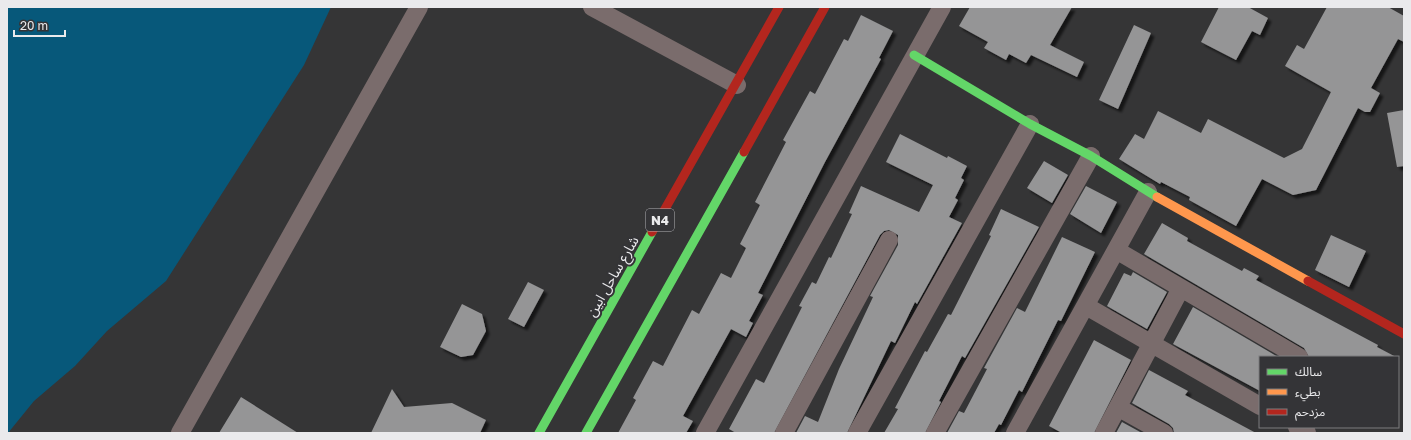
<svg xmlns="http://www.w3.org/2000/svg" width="1411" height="440" font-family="'Golos Text','Noto Sans Arabic',sans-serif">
  <defs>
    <filter id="shadow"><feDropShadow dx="3.5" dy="3.5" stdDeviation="1" flood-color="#0009"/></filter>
  </defs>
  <rect width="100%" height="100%" fill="#353536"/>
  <!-- water -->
  <path fill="#07587a" d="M7,7H331L304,65L166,281L107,331L75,366L34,401L8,433Z"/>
  <!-- building -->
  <path fill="#959596" filter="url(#shadow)" d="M970,7H1072L1050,45L1084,62L1077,77L1031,55L1026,63L1009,54L1006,60L984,48L988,42L959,26Z
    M1219,7H1248L1268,18L1260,35L1252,31L1236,60L1201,42Z
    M1327,7H1388L1404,16V42L1398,39L1371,88L1380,93L1370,112H1365L1358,108L1316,190L1293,195L1262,179L1236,226L1189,200L1190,197L1161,182L1160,184L1119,159L1135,134L1144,139L1158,111L1201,133L1208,119L1284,158L1302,149L1331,92L1285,66L1297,45L1304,49Z
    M861,15L893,31L879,58L881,59L825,162L758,293L763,295L749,321L753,323L746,337L731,329L683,416L693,421L686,433H618L636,400L633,398L653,361L663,366L692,310L699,314L721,273L731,278L746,248L740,244L760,205L755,202L786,142L783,140L810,91L815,94L844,39L848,41Z
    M1134,25L1151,33L1118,109L1099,100Z
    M1404,110V166L1397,167L1387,113Z
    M900,134L947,158L948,156L967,166L961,178L964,180L955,198L958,200L949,217L962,223L917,304L915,302L895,343L891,341L847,433H796L805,416L818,422L839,369L873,297L870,296L898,245V235L889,230L884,231L880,235L774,433H736L729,429L756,379L764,383L802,307L799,306L812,282L816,284L829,257L831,258L852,214L849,213L861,186L919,212L933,185L886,162Z
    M1044,161L1068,175L1052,203L1027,188Z
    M1086,186L1117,202L1101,233L1070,214Z
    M1001,209L1039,227L965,358L962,356L939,401L941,402L925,433H884L898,409L895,408L925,351L927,352L948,314L951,315L991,236L989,235Z
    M1162,223L1188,238L1187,241L1242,271L1244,268L1259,276L1256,280L1378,345L1377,347L1396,357H1309L1304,348L1144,254Z
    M1331,235L1366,251L1349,287L1315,270Z
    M1062,237L1095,252L1061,321L1058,320L1022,392L1019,390L1001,425L999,424L994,433H947L959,411L964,413L987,369L984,368L1017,308L1025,312Z
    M1133,272L1167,292L1147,329L1107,306L1124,273L1131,276Z
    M528,282L544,290L524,327L508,319Z
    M462,304L482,314L486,331L473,355L461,357L440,347Z
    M1193,307L1278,357H1260V391L1173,344Z
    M1094,340L1131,360L1094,433H1062L1049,426Z
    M1149,370L1188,391L1185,395L1256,433H1174L1173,428L1169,424L1132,403Z
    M392,389L404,407L452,403L486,420L480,433H371Z
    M241,397L298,433H219Z
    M1122,422L1142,433H1116Z"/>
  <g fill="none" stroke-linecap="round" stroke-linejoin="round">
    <!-- street -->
    <path stroke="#7a6c6c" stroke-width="18" d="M592,7L737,85
      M1116,250L1299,357
      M1086,306L1260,406
      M1119,408L1164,433
      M1297,427L1307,433
      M180,433L419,7
      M705,433L942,7
      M784,433L889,240
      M857,433L1030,124
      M935,433L1091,156
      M1015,433L1148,192
      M1104,433L1181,288"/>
    <!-- fast -->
    <path stroke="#63d668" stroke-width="9" d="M914,55L1030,124L1091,156L1157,197
      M539,433L652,232
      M586,433L744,152"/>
    <!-- slow -->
    <path stroke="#ff974d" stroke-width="9" d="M1157,197L1308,281"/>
    <!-- jam -->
    <path stroke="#b3261e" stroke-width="9" d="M744,152L825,7
      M652,232L779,7
      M1308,281L1404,334"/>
  </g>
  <g text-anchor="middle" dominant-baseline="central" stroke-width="4" stroke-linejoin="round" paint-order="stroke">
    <!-- shield labels -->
    <rect fill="#343437" stroke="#b3b3b6" stroke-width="1" x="646" y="209" width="28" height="22" rx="3"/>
    <g font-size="13" font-weight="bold" fill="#eaeaec">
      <text x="660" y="220">N4</text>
    </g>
    <!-- street labels -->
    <g font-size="14" fill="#eaeaec" stroke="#343437">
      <text transform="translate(612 276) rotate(-60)">شارع ساحل ابين</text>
    </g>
  </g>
  <!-- border -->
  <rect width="1411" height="440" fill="none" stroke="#eaeaec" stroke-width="16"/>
  <!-- legend -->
  <rect x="1259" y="356" width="140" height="72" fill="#343437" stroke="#7d7d7f"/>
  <rect x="1267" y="369" width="20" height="6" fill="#63d668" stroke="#7d7d7f"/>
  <text x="1295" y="376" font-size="12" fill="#eaeaec">سالك</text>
  <rect x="1267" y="389" width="20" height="6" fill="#ff974d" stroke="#7d7d7f"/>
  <text x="1295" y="396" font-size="12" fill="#eaeaec">بطيء</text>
  <rect x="1267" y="409" width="20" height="6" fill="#b3261e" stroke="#7d7d7f"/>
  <text x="1295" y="416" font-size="12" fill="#eaeaec">مزدحم</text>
  <!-- scale -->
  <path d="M14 30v6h51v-6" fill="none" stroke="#eaeaec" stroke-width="2"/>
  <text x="20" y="30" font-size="12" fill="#eaeaec" stroke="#343437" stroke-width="3" paint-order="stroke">20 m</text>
</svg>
